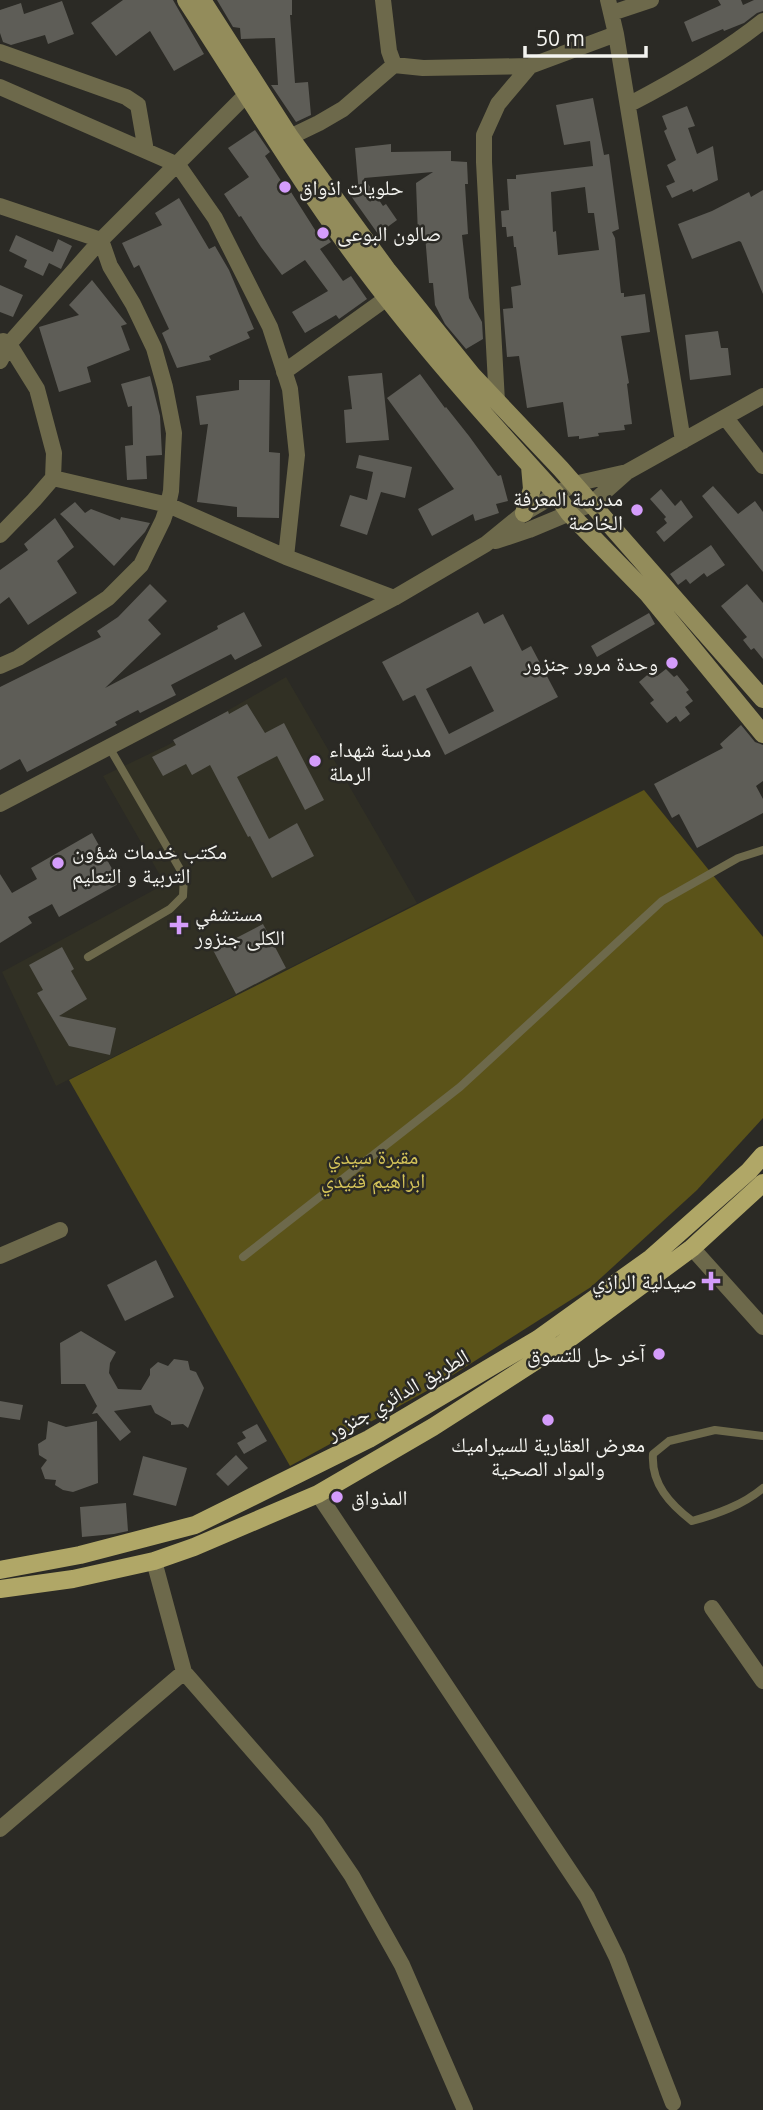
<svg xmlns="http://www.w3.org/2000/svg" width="763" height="2110" font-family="'Open Sans','Noto Naskh Arabic',sans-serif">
  <rect width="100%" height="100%" fill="#2b2a25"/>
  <!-- built -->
  <path fill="#313024" d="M286,677L417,903L56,1086L2,972L165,884L103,776L168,745Z"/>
  <!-- green -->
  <path fill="#5b5319" d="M644,790L763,937V1118L697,1190L591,1287L434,1387L290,1466L69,1080Z"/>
  <!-- building -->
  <path fill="#5e5d57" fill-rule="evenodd" d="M123,0H173L204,54L174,71L150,31L116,56L91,23Z
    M217,0H292V15H290L295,83L308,82L311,115L296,122L271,85H278L275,38L241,39L240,28L233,27Z
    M718,0H741L743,5L754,0H763V11L757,13L744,23L724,31L723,29L692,42L684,22L721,5Z
    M62,1L74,34L48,44L45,35L11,45L3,42L0,33V10L21,3L24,14Z
    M593,98L604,155L609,154L619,229L612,232L615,238L621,293H624V297L645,294L650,332L621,336L629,383L627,384L632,424L624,425L625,430L598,433L599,436L579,439V436L568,437L563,402L527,408L519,356L507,357L503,309L513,308L511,287L521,285L516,247H514L513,236L507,237L506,227H502L501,211L509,210L507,179H516V175L593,166L590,141L564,145L556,105ZM585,187L588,213H594L599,250L558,255L556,231L553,232L551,192Z
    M687,106L695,126L688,128L697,154L713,146L718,180L693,192L692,189L672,198L666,186L675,182L667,165L676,160L664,131L667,129L662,116Z
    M255,130L270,152L265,156L289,193L291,192L317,233L322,230L331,242L320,249L343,281L351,276L367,299L339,319L336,315L305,333L292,312L328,291L305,260L282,275L261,247L241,216L239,217L224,194L249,177L228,148Z
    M391,144V152L451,151V161L467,162L468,184H465L468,234L462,235L469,298L482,322L483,339L466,349L445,324L435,305L433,283H429L425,235H418L416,183L433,172L364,178L383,206L386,204L397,220L378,234L351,196L359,194L355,148Z
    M763,190V294L741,242L739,241L692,259L678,224L712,211L749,192L751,197Z
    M179,198L209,249L215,246L229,270L254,329L247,332L250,338L209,356L211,360L177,368L162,333L169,329L139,265L134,268L122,243L162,225L155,213Z
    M16,235L53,252L58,239L72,246L61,269L49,263L43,276L24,267L27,260L9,251Z
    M92,280L127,324L121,326L130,350L87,367L91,382L59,392L39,327L79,315L69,305Z
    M0,285L23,295L13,317L0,312Z
    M718,331L721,348H728L731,375L690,380L685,335Z
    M382,373L389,440L346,443L344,410L352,409L348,376Z
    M420,374L445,408L446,407L469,436L498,476L501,475L508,501L496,504L499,513L475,521L473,514L432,536L418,509L454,489L387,398Z
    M150,376L160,416L162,455L146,456L147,479L127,480L125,446L133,445L132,406L128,407L121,384Z
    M239,380H270L269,452L280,453L279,518L237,517V507L197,502L208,424L200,425L196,396L239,390Z
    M359,455L412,467L405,498L381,492L367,535L340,526L350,495L367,500L373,472L356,468Z
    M713,486L738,514L755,501L763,512V572L702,496Z
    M661,489L675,506L681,500L693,517L664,542L656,532L667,523L664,519L666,517L650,499Z
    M75,502L85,513L91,509L120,520L121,517L150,523L145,532L114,566L60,514Z
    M55,518L74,547L57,561L77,593L28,625L9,597L0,604V570L28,550L24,544Z
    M711,545L725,565L707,577L704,573L690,584L686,579L678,585L670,574Z
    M150,584L167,601L148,620L161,634L105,688L218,629L217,626L244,612L262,646L235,660L231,654L171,685L176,695L140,713L138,710L115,722L117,725L27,772L20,759L0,770V687L101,637L97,631L118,617Z
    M747,584L763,603V659L754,648L751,650L743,640L747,637L721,606Z
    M478,612L484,624L503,614L522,651L531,646L558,697L445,755L415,695L403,701L382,662ZM471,666L494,711L449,734L426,689Z
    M649,613L655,624L597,657L591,646Z
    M666,669L674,677L677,675L689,690L686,692L693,701L685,707L690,714L680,722L676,716L667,723L650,703L654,700L639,682L652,671L657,676Z
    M247,704L265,733L284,723L324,800L305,810L277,756L237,777L269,839L297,823L314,856L272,878L250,836L248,837L210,765L192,775L186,764L163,776L152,757L176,745L173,740L228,711L229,714Z
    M741,725L755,742L763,745V781L756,786L763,799V813L697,848L679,814L672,818L654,784L723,748L720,744Z
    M92,833L120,883L59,917L52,904L28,917L32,923L0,943V874L12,893L37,879L31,868Z
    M263,924L286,968L236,994L213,950Z
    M62,947L74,969L71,971L87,999L59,1016L116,1028L110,1055L69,1046L37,993L43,990L29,965Z
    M156,1260L174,1297L125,1321L107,1285Z
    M81,1331L116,1352L110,1363L109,1373L118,1389L141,1390L150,1375V1369L158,1362L168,1366L174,1359L188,1361L190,1370L196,1372L204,1388L188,1428L183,1424L171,1425V1422L155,1413L151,1405L114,1411L131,1432L120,1441L97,1413L92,1414L97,1406L85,1384H61L60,1343Z
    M0,1401L23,1405L20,1420L0,1417Z
    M48,1421L66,1427L97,1421L98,1483L73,1492L63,1490L55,1485L56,1480L45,1479L41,1468L47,1460L39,1455L38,1444L46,1439Z
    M257,1424L267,1441L244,1454L237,1443L246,1438L242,1432Z
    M236,1455L248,1468L228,1486L216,1474Z
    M143,1456L187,1468L176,1506L133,1495Z
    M126,1503L128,1531L114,1534L82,1537L80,1507Z"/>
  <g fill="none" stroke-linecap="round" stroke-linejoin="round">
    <!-- lane -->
    <path stroke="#6d694b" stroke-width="8" d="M88,957L170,909L183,896L184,876L109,747
      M243,1257L460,1087L662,901L738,858L763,850
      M763,1436L715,1430L669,1441L653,1454C651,1484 670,1504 692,1521C717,1514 743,1505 763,1488"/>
    <!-- street -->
    <path stroke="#6d694b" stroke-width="16" d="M383,0L389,51L394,65
      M608,0L616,34L683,441
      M612,13L651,0
      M0,52L126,97L138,105L146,151
      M0,87L178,165L215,218L270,327L290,389L297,455L286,557
      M628,105C674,81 722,54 763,21
      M290,137L319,123L343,109L394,65L423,68L530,66L616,34
      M0,206L101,240L110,266L133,304L154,348L165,387L174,433L171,491L168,505L163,520L141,565L108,598L18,658L0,666
      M0,361L9,344L101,240L247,94
      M284,372L387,298
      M497,402L484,162V135L498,104L530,66
      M725,417L763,466
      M53,478L168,505L286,557L394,598
      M0,535L34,500L53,478L54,453L37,389L9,344L3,341
      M496,541L529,530L591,504L627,472L763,396
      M0,804L394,598L486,544L524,513L574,484L627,472
      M692,1248L763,1327
      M0,1256L60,1230
      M318,1494L587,1897L617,1958L673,2103
      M154,1561L184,1672L316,1823L352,1876L402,1965L465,2110
      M712,1608L763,1681
      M0,1829L184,1672"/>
    <!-- secondary -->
    <path stroke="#938c5b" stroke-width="18" d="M186,0C248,95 306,193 376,284C432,357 494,426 556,494L569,513L648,594L763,734
      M202,0L290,137L388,271L472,375L561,469L763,699
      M524,513L532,489L530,466"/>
    <!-- primary -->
    <path stroke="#b0a767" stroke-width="18" d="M0,1570L80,1555L195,1525L369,1439L538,1339L651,1258L749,1171L763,1155
      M0,1589L73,1579L154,1561L194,1547L318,1494L433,1427L562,1344L692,1248L763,1183"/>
  </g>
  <!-- markers -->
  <g fill="#d49cfb" stroke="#2b2a25" stroke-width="2.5">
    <circle cx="285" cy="187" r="7"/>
    <circle cx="323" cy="233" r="7"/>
    <circle cx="637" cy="510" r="7"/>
    <circle cx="672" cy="663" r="7"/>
    <circle cx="315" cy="761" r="7"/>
    <circle cx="58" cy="863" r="7"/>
    <path d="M175.5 914.5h7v7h7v7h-7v7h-7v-7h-7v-7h7z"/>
    <path d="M707.5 1270.5h7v7h7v7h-7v7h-7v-7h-7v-7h7z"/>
    <circle cx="659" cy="1354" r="7"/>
    <circle cx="548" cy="1420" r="7"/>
    <circle cx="337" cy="1497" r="7"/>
  </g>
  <g text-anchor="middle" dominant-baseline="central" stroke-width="5" stroke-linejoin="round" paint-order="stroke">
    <!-- poi labels -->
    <g font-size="21" fill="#f4f4f0" stroke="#2b2a25" text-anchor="start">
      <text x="299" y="187">حلويات اذواق</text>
      <text x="337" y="233">صالون البوعى</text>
      <text x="623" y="498" text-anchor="end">مدرسة المعرفة<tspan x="623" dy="24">الخاصة</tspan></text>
      <text x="658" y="663" text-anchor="end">وحدة مرور جنزور</text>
      <text x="329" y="749">مدرسة شهداء<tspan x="329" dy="24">الرملة</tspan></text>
      <text x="72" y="851">مكتب خدمات شؤون<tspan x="72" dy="24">التربية و التعليم</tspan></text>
      <text x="195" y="913">مستشفي<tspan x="195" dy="24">الكلى جنزور</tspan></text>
      <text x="697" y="1281" text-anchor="end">صيدلية الرازي</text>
      <text x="645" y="1354" text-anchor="end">آخر حل للتسوق</text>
      <text x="548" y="1444" text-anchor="middle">معرض العقارية للسيراميك<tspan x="548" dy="24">والمواد الصحية</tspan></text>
      <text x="351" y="1497">المذواق</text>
    </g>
    <!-- park labels -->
    <g font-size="21" fill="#d5c459" stroke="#2b2a25">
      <text x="373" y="1156">مقبرة سيدي<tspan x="373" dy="24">ابراهيم قنيدي</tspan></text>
    </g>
    <!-- street labels -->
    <g font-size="21" fill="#f4f4f0" stroke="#2b2a25">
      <text transform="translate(397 1394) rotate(-30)">الطريق الدائري جنزور</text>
    </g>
  </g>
  <!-- scale -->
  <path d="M525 46v10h121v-10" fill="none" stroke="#f4f4f0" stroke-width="3.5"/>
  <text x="536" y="46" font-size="21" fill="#f4f4f0" stroke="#2b2a25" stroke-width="5" paint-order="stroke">50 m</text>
</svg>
